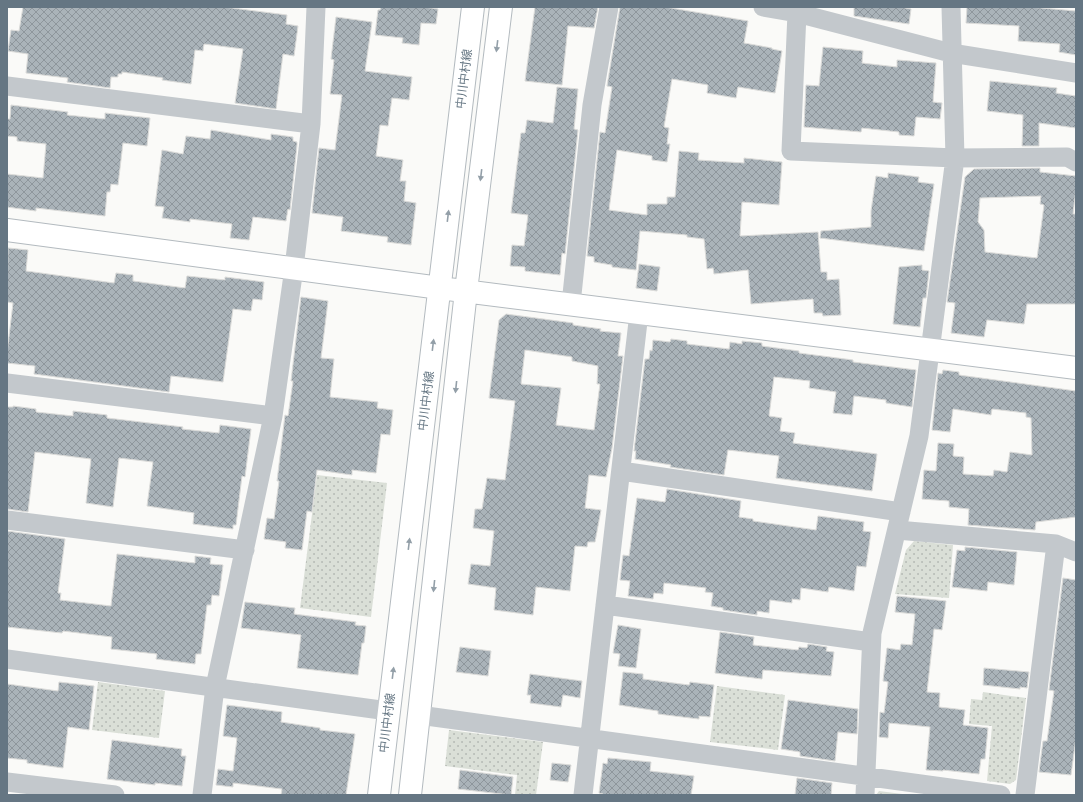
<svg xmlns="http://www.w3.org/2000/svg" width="1083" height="802" font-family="Jost,'Noto Sans JP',sans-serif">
  <defs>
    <pattern id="grass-dots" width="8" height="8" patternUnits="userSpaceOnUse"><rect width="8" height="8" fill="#dadfd7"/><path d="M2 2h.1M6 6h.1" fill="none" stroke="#b4b9b4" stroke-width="1.8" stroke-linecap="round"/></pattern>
    <pattern id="park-tufts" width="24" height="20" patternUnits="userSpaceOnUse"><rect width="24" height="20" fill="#dadfd7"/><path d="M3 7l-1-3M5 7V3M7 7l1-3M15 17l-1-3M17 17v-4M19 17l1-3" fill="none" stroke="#b4b9b4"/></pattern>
    <pattern id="building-cross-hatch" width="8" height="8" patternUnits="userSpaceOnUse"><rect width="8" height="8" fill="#aab3b9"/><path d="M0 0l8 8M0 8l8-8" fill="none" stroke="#8e969c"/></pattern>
  </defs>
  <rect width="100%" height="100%" fill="#fafaf8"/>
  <!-- grass -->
  <path fill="url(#grass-dots)" d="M317,475L387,483L371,617L300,608Z
    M914,541L953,545L949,598L895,594L906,550Z
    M98,682L165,691L159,738L92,730Z
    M717,686L785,695L778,750L710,742Z
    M983,692L1026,698L1016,780L1010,784L987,781L992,726L969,724L971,699L982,700Z
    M449,730L543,742L536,795H515L517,775L445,766Z"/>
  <!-- park -->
  <path fill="url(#park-tufts)" d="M879,791L910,795H876Z"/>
  <!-- building -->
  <path fill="url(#building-cross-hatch)" stroke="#dcdcda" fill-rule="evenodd" d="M23,7H224L287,15L286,24L298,26L294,56L283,54L276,109L235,103L243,49L204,44L203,51L195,50L191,84L162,80L163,78L122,72V74H118V77H111L110,88L67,82L68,78L26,73L28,54L8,51L11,30L19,31Z
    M381,7H424L438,9L436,24L421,23L419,45L402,43L403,38L375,35L378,10H380Z
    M535,7H598L594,28L568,26L562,85L525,81Z
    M620,7H665L748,21L744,43L772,48V49L782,51L775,93L738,87L736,98L707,93L708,85L672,79L664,127L669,128L667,144H670L667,162L652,160V156L617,150L609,210L647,215V204H667V197H675L679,151L699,153L698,160L744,163V158L782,162L779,205L742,202L740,236L818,232L821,272H827V280L839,279L841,315L823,316L822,313H814L813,299L751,304L748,270L714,274L713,268L707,269L704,239L687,237V235L640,231L636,270L612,267V265L594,262V257L587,256L600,132L605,133L612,87L607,86Z
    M854,7H900L911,9L909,24L854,16Z
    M967,7H1030L1076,11V55L1059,52L1060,44L1018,41L1019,26L966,23Z
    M336,17L372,22L365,71L412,77L409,100L392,98L388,126L380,125L376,156L403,160L400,181H406L404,201L416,203L411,245L387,242L388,237L341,231L343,217L312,213L319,148L335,150L342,95L330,94L334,60L331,59Z
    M823,47L863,51L862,63L897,67V60L936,63L933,102L942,103L940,119L916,117L914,136L899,135V132L862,128L861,132L804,127L806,85L819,86Z
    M990,81L1057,88L1056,93L1076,96V128L1039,123V146H1022L1023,115L987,111Z
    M557,87L578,89L574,129L578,130L565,254L562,253L560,275L525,271V267L510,266L512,245L524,246L528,215L511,213L521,133H525L527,120L553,123Z
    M11,105L68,112L67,115L105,119V113L150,118L147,146L123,143L118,185L111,184L110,192H107L105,216L36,208V211L7,207V174L43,178L46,144L17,141V137L7,136V119H10Z
    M211,130L271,140V134L293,137V141L297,142V145L290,210L288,209L286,221L253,217L249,240L230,238L232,224L190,219V222L162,218L164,207L155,206L162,150L183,154L186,136L210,139Z
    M1040,168V172L1076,176V189L1073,214H1076V304H1027L1024,324L987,320L984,337L951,333L955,303L947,302L965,177L974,169ZM1041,196L1040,204L1044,205L1037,258L985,252L984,230L978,222L980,198Z
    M888,173L919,177L918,182L934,184L924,251L820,238L821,231L871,227V211L876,176L888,178Z
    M8,248L28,250L26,271L114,283L116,273L133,275V281L185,288L187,276L225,280V277L264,282L262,300L253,299L251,311L233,309L223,382L171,376L169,392L34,374L35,366L7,363V353L13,303L7,302Z
    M639,264L660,267L657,291L636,288Z
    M922,265V270L929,271L926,298H923L920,327L893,324L899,267Z
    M301,297L328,301L321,358L334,359L330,397L378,402L377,408L393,410L390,435L381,434L376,473L352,470V475L317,470L312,512L307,511L302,550L285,548L286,542L264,539L267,518L274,519L279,481H277L285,415L288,416L293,381H291Z
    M506,314L573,323V325L601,329L600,331L621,333L618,356H623L612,448L606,477L589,475L585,508L601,510L595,542H588L587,547L575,546L570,591L536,587L533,615L494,610L496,588L468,584L471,564L490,566L494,531L473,528L475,509H482L487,478L505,480L515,401L489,398L499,320ZM525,350L572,357V361L598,366L597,384H600L594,430L556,425L561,388L521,384Z
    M671,339L687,341V344L729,349L730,342L742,344V341L762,343V346L799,351V353L853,360V362L916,370L912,407L886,403V400L854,396L852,415L833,413L836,392L809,388L810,381L774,377L769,416L782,418L780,431L795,433L793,443L877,454L872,491L776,478L779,456L728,450L724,475L670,467L671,465L635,459L636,451H634L645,359H649L650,350L652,351L653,340L670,342Z
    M943,370L959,372V375L1076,391V517L1036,522L1035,530L968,525L969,509L949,507V501L922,499L924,470L936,471L938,443L954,444L953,456L964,457L963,474L993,476L994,470L1007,472L1010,452L1032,455L1031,418L1026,417V413L992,409L991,415L953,409L950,432L932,430L938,373L942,374Z
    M13,406L36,409V412L73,416V411L107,415V418L183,427L182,429L219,433L220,425L251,429L245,477L242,476L236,525H233V529L193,524L194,513L147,506L153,462L119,458L113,507L86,503L91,459L35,452L28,512L7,509V407H13Z
    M667,489L741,501L739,517L753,519V521L816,530L818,516L864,522L863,531L871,532L866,567L857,566L854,591L829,587L828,592L801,588L800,600L792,599V603L770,600L769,613L757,611V615L723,610V608L711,606L713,593L705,592L706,588L664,583L663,594L654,593L653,599L628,596L630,581L620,580L623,555L629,556L637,498L665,502Z
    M7,531L65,539L58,593H61L60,600L111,606L117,554L195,563V556L211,558L210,564L223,565L219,596L212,595L211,605H207L201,654H196L195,664L156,659L157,654L111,649L112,637L63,631L62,633L7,627Z
    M965,547L1017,552L1014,585L988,582L987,591L952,587L957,550L965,551Z
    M1063,578L1076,580V738L1071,775L1039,772L1043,741H1047L1054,691L1049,690Z
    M897,596L946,601L942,630L934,629L927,692L940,693L939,707L965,710L963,725L988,728L985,759H981L979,774L943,770V771L926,770L930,727L889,723L888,738L879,737L880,712L884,713L888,682L883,681L887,648L900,650L901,644L912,645L915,614L895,612Z
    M245,602L295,608L294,614L356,622L355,625L366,626L364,643H362L358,675L297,668L301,635L241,628Z
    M618,625L641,629L636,668L618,666L620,654L613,653Z
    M720,632L754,637L753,645L798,650L799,647L807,648L808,644L827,647L826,651L834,652L831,676L763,670L762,679L715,673Z
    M460,647L491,651L488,676L456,672Z
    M984,668L1029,672L1027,688L1020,687V689L983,685Z
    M623,672L643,674V679L689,685L690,682L714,685L710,717L699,716V719L658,714V711L619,705Z
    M530,674L582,681L580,698L563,695L561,707L530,703L531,695H527Z
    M59,682L94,686L89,730L68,727L63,768L27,763V760L7,758V684L58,691Z
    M788,700L858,709L857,734L838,732L835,761L800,756V752L781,749Z
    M227,705L282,712L281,722L320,728V730L355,734L346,795H281L282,789L233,783V787L216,785L218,769L233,771L237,738L223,736Z
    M112,740L182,749L181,756H186L182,786L155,783V785L107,779Z
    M608,758L651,762L650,771L694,776L691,795H603V794L599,793L603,763L607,764Z
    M552,763L571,765L568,782L550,780Z
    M460,770L513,777L511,795L458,789Z
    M797,778L832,783L831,795H795Z"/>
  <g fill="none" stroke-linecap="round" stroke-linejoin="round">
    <defs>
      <path id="secondary" d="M7,230L440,288L1076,368
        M379,795L473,7
        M410,795L466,291L501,7"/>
    </defs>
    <!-- secondary casing -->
    <use href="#secondary" stroke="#b3babf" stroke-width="24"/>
    <!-- street -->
    <path stroke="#c3c8cc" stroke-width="19" d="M763,7L797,13L951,53L1076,73
      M799,7L797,13L791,151L955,158L1067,157L1076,162
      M7,86L311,124
      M571,304L592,105L609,7
      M7,383L273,416
      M621,471L901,512
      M7,520L245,550
      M897,530L1056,544L1076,552
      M605,605L871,642
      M7,659L388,711
      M419,715L1001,795
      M7,782L115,795
      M202,795L215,687L273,416L294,268L311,124L316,7
      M583,795L639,313
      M865,795L872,633L919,436L955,158L951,7
      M1025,795L1056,544"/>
    <!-- secondary -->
    <use href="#secondary" stroke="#fff" stroke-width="22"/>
  </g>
  <!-- one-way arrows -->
  <defs><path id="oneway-solid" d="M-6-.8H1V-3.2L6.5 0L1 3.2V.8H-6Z"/></defs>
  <g fill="#939fa8">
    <use href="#oneway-solid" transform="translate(497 46) rotate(97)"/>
    <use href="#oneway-solid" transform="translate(481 175) rotate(97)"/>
    <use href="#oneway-solid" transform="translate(448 216) rotate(-83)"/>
    <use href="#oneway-solid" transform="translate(433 345) rotate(-83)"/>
    <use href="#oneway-solid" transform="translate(456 387) rotate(96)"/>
    <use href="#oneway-solid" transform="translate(409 544) rotate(-83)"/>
    <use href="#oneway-solid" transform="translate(434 586) rotate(96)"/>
    <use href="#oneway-solid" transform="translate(393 673) rotate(-83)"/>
  </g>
  <g text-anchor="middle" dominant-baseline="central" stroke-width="4" stroke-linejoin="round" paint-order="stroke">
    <!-- street labels -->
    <g font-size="12" fill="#657683" stroke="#fff">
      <text transform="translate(464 79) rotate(-83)">中川中村線</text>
      <text transform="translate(426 401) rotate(-83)">中川中村線</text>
      <text transform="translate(387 723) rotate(-83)">中川中村線</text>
    </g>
  </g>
  <!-- border -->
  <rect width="1083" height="802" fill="none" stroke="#657683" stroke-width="16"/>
</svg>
